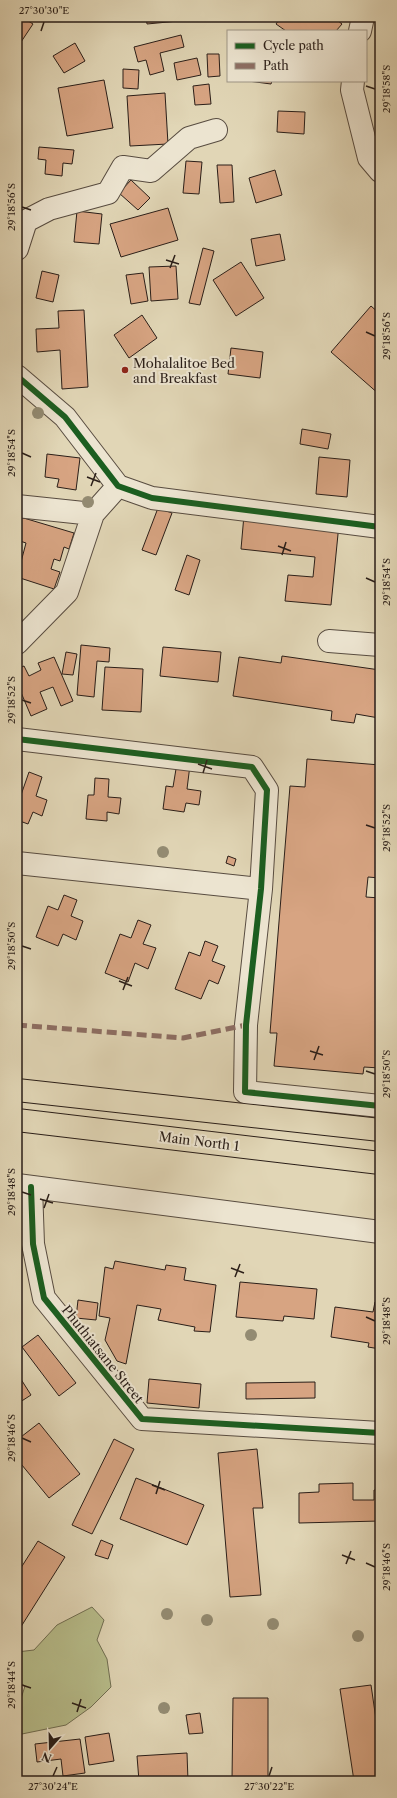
<svg xmlns="http://www.w3.org/2000/svg" width="397" height="1798" font-family="'Libre Caslon Text',serif">
  <rect width="100%" height="100%" fill="#e1d6b6"/>
  <filter id="stains"><feTurbulence type="fractalNoise" baseFrequency=".005" numOctaves="4"/><feColorMatrix values="0 0 0 0 .2 0 0 0 0 .09 0 0 0 0 .02 0 0 0 .5 -.17"/></filter>
  <radialGradient id="worn" r=".72"><stop offset=".6" stop-color="#630" stop-opacity="0"/><stop offset="1" stop-color="#630" stop-opacity=".3"/></radialGradient>
  <!-- green -->
  <path fill="#b7bd8b" stroke="#706e52" d="M92,1607L104,1620L97,1640L107,1659L111,1687L91,1707L66,1725L17,1735V1711L25,1686L17,1681V1652L34,1650L57,1625Z"/>
  <!-- building -->
  <path fill="#d7a482" stroke="#2a1e18" d="M17,17H22L33,24L17,48Z
    M146,17H178V21L147,24Z
    M281,17H333L342,24L336,31H286L276,24Z
    M181,35L184,47L160,53L164,71L150,75L146,60L138,62L134,47Z
    M75,43L85,61L64,73L53,56Z
    M207,54H219L220,76L208,77Z
    M197,58L201,75L177,80L174,63Z
    M123,69L139,70L138,89L123,88Z
    M104,80L113,128L67,136L58,88Z
    M248,81H272L271,84Z
    M209,84L211,104L195,105L193,86Z
    M165,93L168,144L130,146L127,96Z
    M278,111L305,112L304,134L277,132Z
    M39,147L74,150L72,164L63,163L62,176L45,174L46,160L38,159Z
    M186,161L202,162L199,194L183,193Z
    M217,165H232L234,202L220,203Z
    M275,170L282,195L256,203L249,178Z
    M131,180L150,198L138,210L119,193Z
    M168,208L178,240L121,257L110,224Z
    M77,211L102,214L99,244L74,242Z
    M280,234L285,260L256,266L251,239Z
    M203,248L214,251L200,305L189,303Z
    M241,262L264,298L236,316L213,280Z
    M176,266L178,299L151,301L149,267Z
    M42,271L59,275L53,302L36,298Z
    M143,273L148,301L131,304L126,275Z
    M371,306L380,314V395L331,352Z
    M84,310L88,387L62,389L60,350L37,352L36,329L59,328L58,311Z
    M142,315L157,338L129,358L114,335Z
    M231,348L263,352L260,378L228,374Z
    M302,429L331,434L328,449L300,444Z
    M47,454L80,458L76,490L57,487L59,479L45,477Z
    M319,457L350,460L347,497L316,494Z
    M158,508L172,513L156,555L142,550Z
    M244,515L339,524L331,605L285,601L288,575L313,577L315,557L241,549Z
    M17,516L74,533L69,549L64,547L60,561L54,559L51,569L60,572L54,589L17,577L26,543L17,540Z
    M187,555L200,560L189,595L175,590Z
    M81,645L110,648L109,662L97,661L94,697L77,695Z
    M163,647L221,652L218,682L160,676Z
    M66,652L77,654L73,675L62,674Z
    M282,656L380,670L379,718L356,714L354,723L331,720L332,711L233,696L239,657L281,663Z
    M54,657L73,701L61,706L53,687L40,692L47,709L31,716L17,683V669L24,666L29,676L41,670L38,663Z
    M105,667L143,669L141,712L102,710Z
    M307,759L380,765V878L368,877L366,897L380,898V1068L364,1067L363,1074L274,1066L277,1033H270L290,786L305,787Z
    M177,763L190,765L187,789L201,791L199,805L186,803L184,812L163,809L166,786L173,787Z
    M29,772L42,777L36,796L47,800L42,816L33,812L28,824L17,820V793L21,795Z
    M95,778L109,779L108,797L121,798L119,814L107,812V821L86,819L88,795H94Z
    M228,856L236,859L234,866L226,863Z
    M64,895L77,900L71,916L83,921L76,940L63,934L58,946L36,937L48,906L58,910Z
    M138,920L151,925L143,944L156,948L148,969L135,963L128,982L105,973L120,934L131,938Z
    M205,941L218,946L212,961L225,966L218,984L209,980L201,999L175,989L189,952L200,956Z
    M115,1261L165,1270L166,1265L186,1268L184,1280L216,1285L210,1332L194,1331L195,1327L158,1320L161,1309L137,1305L126,1364L117,1361L105,1340L110,1318L99,1316L105,1267L113,1269Z
    M240,1282L317,1289L314,1319L284,1316L283,1321L236,1317Z
    M78,1300L98,1303L96,1320L76,1318Z
    M375,1302L380,1303V1349L368,1347L369,1343L331,1337L335,1307L373,1312Z
    M38,1335L76,1383L59,1396L22,1347Z
    M17,1373L31,1395L17,1404Z
    M149,1379L201,1384L199,1408L147,1403Z
    M315,1382V1398L246,1399V1383Z
    M39,1423L80,1474L49,1498L17,1459V1440Z
    M114,1439L134,1449L92,1534L72,1525Z
    M257,1449L263,1508H253L261,1595L230,1597L218,1453Z
    M136,1478L204,1505L187,1545L120,1519Z
    M353,1483V1500H374V1490H380V1521L299,1523V1493L319,1492V1484Z
    M101,1540L113,1545L108,1559L95,1555Z
    M38,1541L65,1557L17,1633V1574Z
    M371,1685L380,1747V1781H354L340,1689Z
    M233,1698H268V1781H232Z
    M200,1713L203,1733L189,1734L186,1715Z
    M109,1733L114,1761L89,1765L85,1737Z
    M80,1739L85,1773L63,1776L61,1759L37,1762L35,1744Z
    M187,1753L188,1781H139L137,1756Z"/>
  <g fill="none" stroke-linecap="round" stroke-linejoin="round">
    <defs>
      <path id="street" d="M360,31L363,17
        M353,81L352,90L369,158L380,171
        M17,249L26,221L49,209L108,193L123,167L151,171L189,138L216,130
        M17,376L65,417L118,486L152,498L380,527
        M17,506L93,514
        M329,641L380,645
        M17,643L67,592L93,514L118,486
        M17,739L252,767L267,790L261,889L246,1025L245,1092L380,1106
        M17,863L261,889
        M17,1185L380,1232
        M31,1187L33,1244L44,1298L142,1419L380,1433"/>
      <path id="primary" d="M17,1090L380,1130
        M17,1120L380,1163"/>
    </defs>
    <!-- street casing -->
    <use href="#street" stroke="#584c40" stroke-width="24"/>
    <!-- primary casing -->
    <use href="#primary" stroke="#2a1e18" stroke-width="24"/>
    <!-- street -->
    <use href="#street" stroke="#ece4d0" stroke-width="22"/>
    <!-- primary -->
    <use href="#primary" stroke="#e1d6b6" stroke-width="22"/>
    <!-- quiet -->
    <path stroke="#8d6e63" stroke-width="5" stroke-dasharray="10 5" stroke-linecap="butt" d="M17,1025L183,1038L246,1025"/>
    <defs>
      <path id="cycleway" d="M17,376L65,417L118,486L152,498L380,527
        M17,739L252,767L267,790L261,889L246,1025L245,1092L380,1106
        M31,1187L33,1244L44,1298L142,1419L380,1433"/>
    </defs>
    <!-- cycleway casing -->
    <use href="#cycleway" stroke="#ece4d0" stroke-width="8"/>
    <!-- cycleway -->
    <use href="#cycleway" stroke="#1b5e20" stroke-width="6"/>
  </g>
  <!-- trees -->
  <g fill="#938b72">
    <circle cx="38" cy="413" r="6"/>
    <circle cx="88" cy="502" r="6"/>
    <circle cx="163" cy="852" r="6"/>
    <circle cx="251" cy="1335" r="6"/>
    <circle cx="167" cy="1614" r="6"/>
    <circle cx="207" cy="1620" r="6"/>
    <circle cx="273" cy="1624" r="6"/>
    <circle cx="358" cy="1636" r="6"/>
    <circle cx="164" cy="1708" r="6"/>
  </g>
  <!-- ticks -->
  <path fill="none" stroke="#2a1e18" stroke-width="1.5" d="M41,31L44,22M366,86L375,89M22,207L31,210M166,260L179,264M170,268L175,255M366,332L375,336M22,453L31,457M87,477L100,482M91,486L96,473M278,546L291,551M282,555L286,542M366,578L375,582M22,700L31,703M198,764L212,769M203,773L207,760M366,825L375,828M22,946L31,949M119,981L132,986M123,990L128,977M310,1051L323,1055M314,1060L319,1046M366,1071L375,1074M22,1192L31,1195M40,1199L53,1203M44,1208L49,1194M231,1268L244,1273M235,1277L240,1264M366,1317L375,1321M22,1438L31,1442M152,1485L165,1490M156,1494L160,1481M342,1555L355,1560M366,1563L375,1567M346,1564L351,1551M22,1685L31,1688M72,1703L86,1708M77,1712L81,1699M53,1776L57,1767M269,1776L272,1767"/>
  <!-- markers -->
  <circle fill="#8f2418" stroke="#ece4d0" stroke-width="1.5" cx="125" cy="370" r="4"/>
  <g text-anchor="middle" dominant-baseline="central" stroke-width="4" stroke-linejoin="round" paint-order="stroke">
    <!-- poi labels -->
    <g font-size="13" fill="#2a1e18" stroke="#ece4d0" text-anchor="start">
      <text x="133" y="363">Mohalalitoe Bed<tspan x="133" dy="15">and Breakfast</tspan></text>
    </g>
    <!-- street labels -->
    <g font-size="13" fill="#2a1e18" stroke="#ece4d0">
      <text transform="translate(199 1141) rotate(7)">Main North 1</text>
      <text transform="translate(103 1354) rotate(51)">Phuthiatsane Street</text>
    </g>
  </g>
  <!-- margin -->
  <rect width="397" height="1798" fill="none" stroke="#e1d6b6" stroke-width="44"/>
  <!-- legend -->
  <rect x="227" y="30" width="140" height="52" fill="#ece4d0" stroke="#9e9586"/>
  <rect x="235" y="43" width="20" height="6" fill="#1b5e20" stroke="#9e9586"/>
  <text x="263" y="50" font-size="12" fill="#2a1e18">Cycle path</text>
  <rect x="235" y="63" width="20" height="6" fill="#8d6e63" stroke="#9e9586"/>
  <text x="263" y="70" font-size="12" fill="#2a1e18">Path</text>
  <!-- north arrow -->
  <g transform="translate(50 1748) rotate(200)" stroke="#ece4d0" stroke-width="3" paint-order="stroke">
  <path d="M0-3L7 15L0 10L-7 15Z" fill="#2a1e18"/>
  <text y="-6" font-size="11" font-weight="bold" text-anchor="middle" fill="#2a1e18">N</text>
  </g>
  <rect x="22" y="22" width="353" height="1754" fill="none" stroke="#2a1e18" stroke-width="1.5"/>
  <g font-size="10" text-anchor="middle" fill="#2a1e18">
    <text x="44" y="14">27°30'30"E</text>
    <text transform="translate(386 89) rotate(-90)" y="4">29°18'58"S</text>
    <text transform="translate(11 207) rotate(-90)" y="4">29°18'56"S</text>
    <text transform="translate(386 336) rotate(-90)" y="4">29°18'56"S</text>
    <text transform="translate(11 453) rotate(-90)" y="4">29°18'54"S</text>
    <text transform="translate(386 582) rotate(-90)" y="4">29°18'54"S</text>
    <text transform="translate(11 700) rotate(-90)" y="4">29°18'52"S</text>
    <text transform="translate(386 828) rotate(-90)" y="4">29°18'52"S</text>
    <text transform="translate(11 946) rotate(-90)" y="4">29°18'50"S</text>
    <text transform="translate(386 1074) rotate(-90)" y="4">29°18'50"S</text>
    <text transform="translate(11 1192) rotate(-90)" y="4">29°18'48"S</text>
    <text transform="translate(386 1321) rotate(-90)" y="4">29°18'48"S</text>
    <text transform="translate(11 1438) rotate(-90)" y="4">29°18'46"S</text>
    <text transform="translate(386 1567) rotate(-90)" y="4">29°18'46"S</text>
    <text transform="translate(11 1685) rotate(-90)" y="4">29°18'44"S</text>
    <text x="53" y="1790">27°30'24"E</text>
    <text x="269" y="1790">27°30'22"E</text>
  </g>
  <rect width="100%" height="100%" filter="url(#stains)"/>
  <rect width="100%" height="100%" fill="url(#worn)"/>
</svg>
